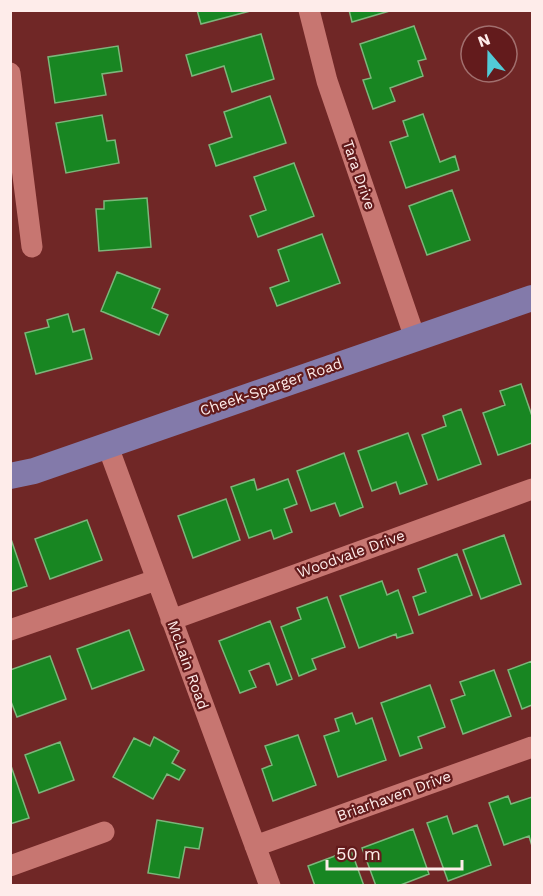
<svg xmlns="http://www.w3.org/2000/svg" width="543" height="896" font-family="'Work Sans',sans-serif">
  <rect width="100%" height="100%" fill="#702726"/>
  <!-- building -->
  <path fill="#188622" stroke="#7cb67b" stroke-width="1.5" d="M197,10H254L201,24Z
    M349,10H393L352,22Z
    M414,26L426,59L418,61L423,76L390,88L395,101L373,109L363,80L371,78L360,44Z
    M261,34L274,79L232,92L224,66L192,76L186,55Z
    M118,46L122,71L102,74L106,95L55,103L48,57Z
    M270,96L286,143L216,166L209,145L232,137L224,112Z
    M423,114L440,162L455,156L459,170L406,188L390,142L408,136L403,121Z
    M102,115L107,141L115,140L119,163L66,173L56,123Z
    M294,163L314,216L258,237L250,216L266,210L254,177Z
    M452,190L470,240L427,255L409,206Z
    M147,198L151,247L99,251L96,209H104V201Z
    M322,234L340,283L277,306L270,288L289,281L278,250Z
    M117,272L160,289L152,308L168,315L159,335L101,311Z
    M68,314L73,332L84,329L92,359L36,374L25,333L49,327L47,320Z
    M521,384L532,416V443L498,455L483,413L505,405L500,391Z
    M461,409L481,464L438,480L422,435L446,426L443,416Z
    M408,433L427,484L400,494L396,482L372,491L358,451Z
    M344,453L363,507L340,516L335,503L311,511L297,471Z
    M254,479L257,490L288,479L297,504L284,509L292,532L274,539L271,530L249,538L231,487Z
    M226,499L240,540L193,558L178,516Z
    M87,520L102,560L50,579L35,539Z
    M504,535L521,584L481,599L463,550Z
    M11,539L27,586L10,592V539Z
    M457,554L472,595L419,615L413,597L426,592L418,569Z
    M382,581L387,595L398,590L413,633L397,638L396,634L359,648L340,596Z
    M327,597L345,647L312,659L316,669L299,676L281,627L301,619L297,608Z
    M270,621L292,679L277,685L269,663L249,671L256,687L240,693L219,641Z
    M129,630L144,670L92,689L77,649Z
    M50,656L66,699L17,717L10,699V670Z
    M532,661V705L522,709L508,670Z
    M494,670L511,716L463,734L451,700L465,695L460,682Z
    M430,685L445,727L418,737L422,748L400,756L381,703Z
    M352,713L356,724L372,718L386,760L338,777L324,736L339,731L335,719Z
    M298,735L316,785L273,801L262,769L272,765L265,746Z
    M154,737L179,751L172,763L185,770L179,780L167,774L153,799L113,777L134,738L150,746Z
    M60,742L74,780L39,793L25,755Z
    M10,763L29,818L10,824Z
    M508,796L511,804L532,797V846L529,836L504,845L489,803Z
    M447,816L453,834L477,825L491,865L448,881L427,823Z
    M157,820L203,828L199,849L185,847L179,878L148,873Z
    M413,829L429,874L398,886H376L362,848Z
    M351,850L364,886H315L308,866Z"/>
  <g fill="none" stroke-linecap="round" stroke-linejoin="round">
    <!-- minor -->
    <path stroke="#c77671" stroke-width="21" d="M309,10L327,81L415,338
      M10,73L32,247
      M107,444L270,886
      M171,620L532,489
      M10,630L156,580
      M255,846L532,747
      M10,866L104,832"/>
    <!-- major -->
    <path stroke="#837aaa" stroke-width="26" d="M10,476L34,471L532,298"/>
  </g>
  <g text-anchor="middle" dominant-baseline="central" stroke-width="4.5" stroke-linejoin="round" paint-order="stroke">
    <!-- street labels -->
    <g font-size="15" fill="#feecea" stroke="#631b1c">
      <text transform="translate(359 175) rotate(71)">Tara Drive</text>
      <text transform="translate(271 387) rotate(-19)">Cheek-Sparger Road</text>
      <text transform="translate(351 554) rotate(-20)">Woodvale Drive</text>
      <text transform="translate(188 665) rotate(70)">McLain Road</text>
      <text transform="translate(394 796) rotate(-20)">Briarhaven Drive</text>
    </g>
  </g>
  <!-- border -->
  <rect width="543" height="896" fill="none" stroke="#feecea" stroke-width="24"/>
  <!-- north arrow -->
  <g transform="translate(489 54) rotate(340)"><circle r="28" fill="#631b1c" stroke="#a16f6e" stroke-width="1.5"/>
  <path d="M0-4.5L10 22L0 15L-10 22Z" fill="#52cbd7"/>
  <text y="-9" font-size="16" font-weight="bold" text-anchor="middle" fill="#feecea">N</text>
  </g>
  <!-- scale -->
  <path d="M327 860v9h135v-9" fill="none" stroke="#feecea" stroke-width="3"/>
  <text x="336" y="860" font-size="18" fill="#feecea" stroke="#631b1c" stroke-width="4.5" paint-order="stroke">50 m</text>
</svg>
